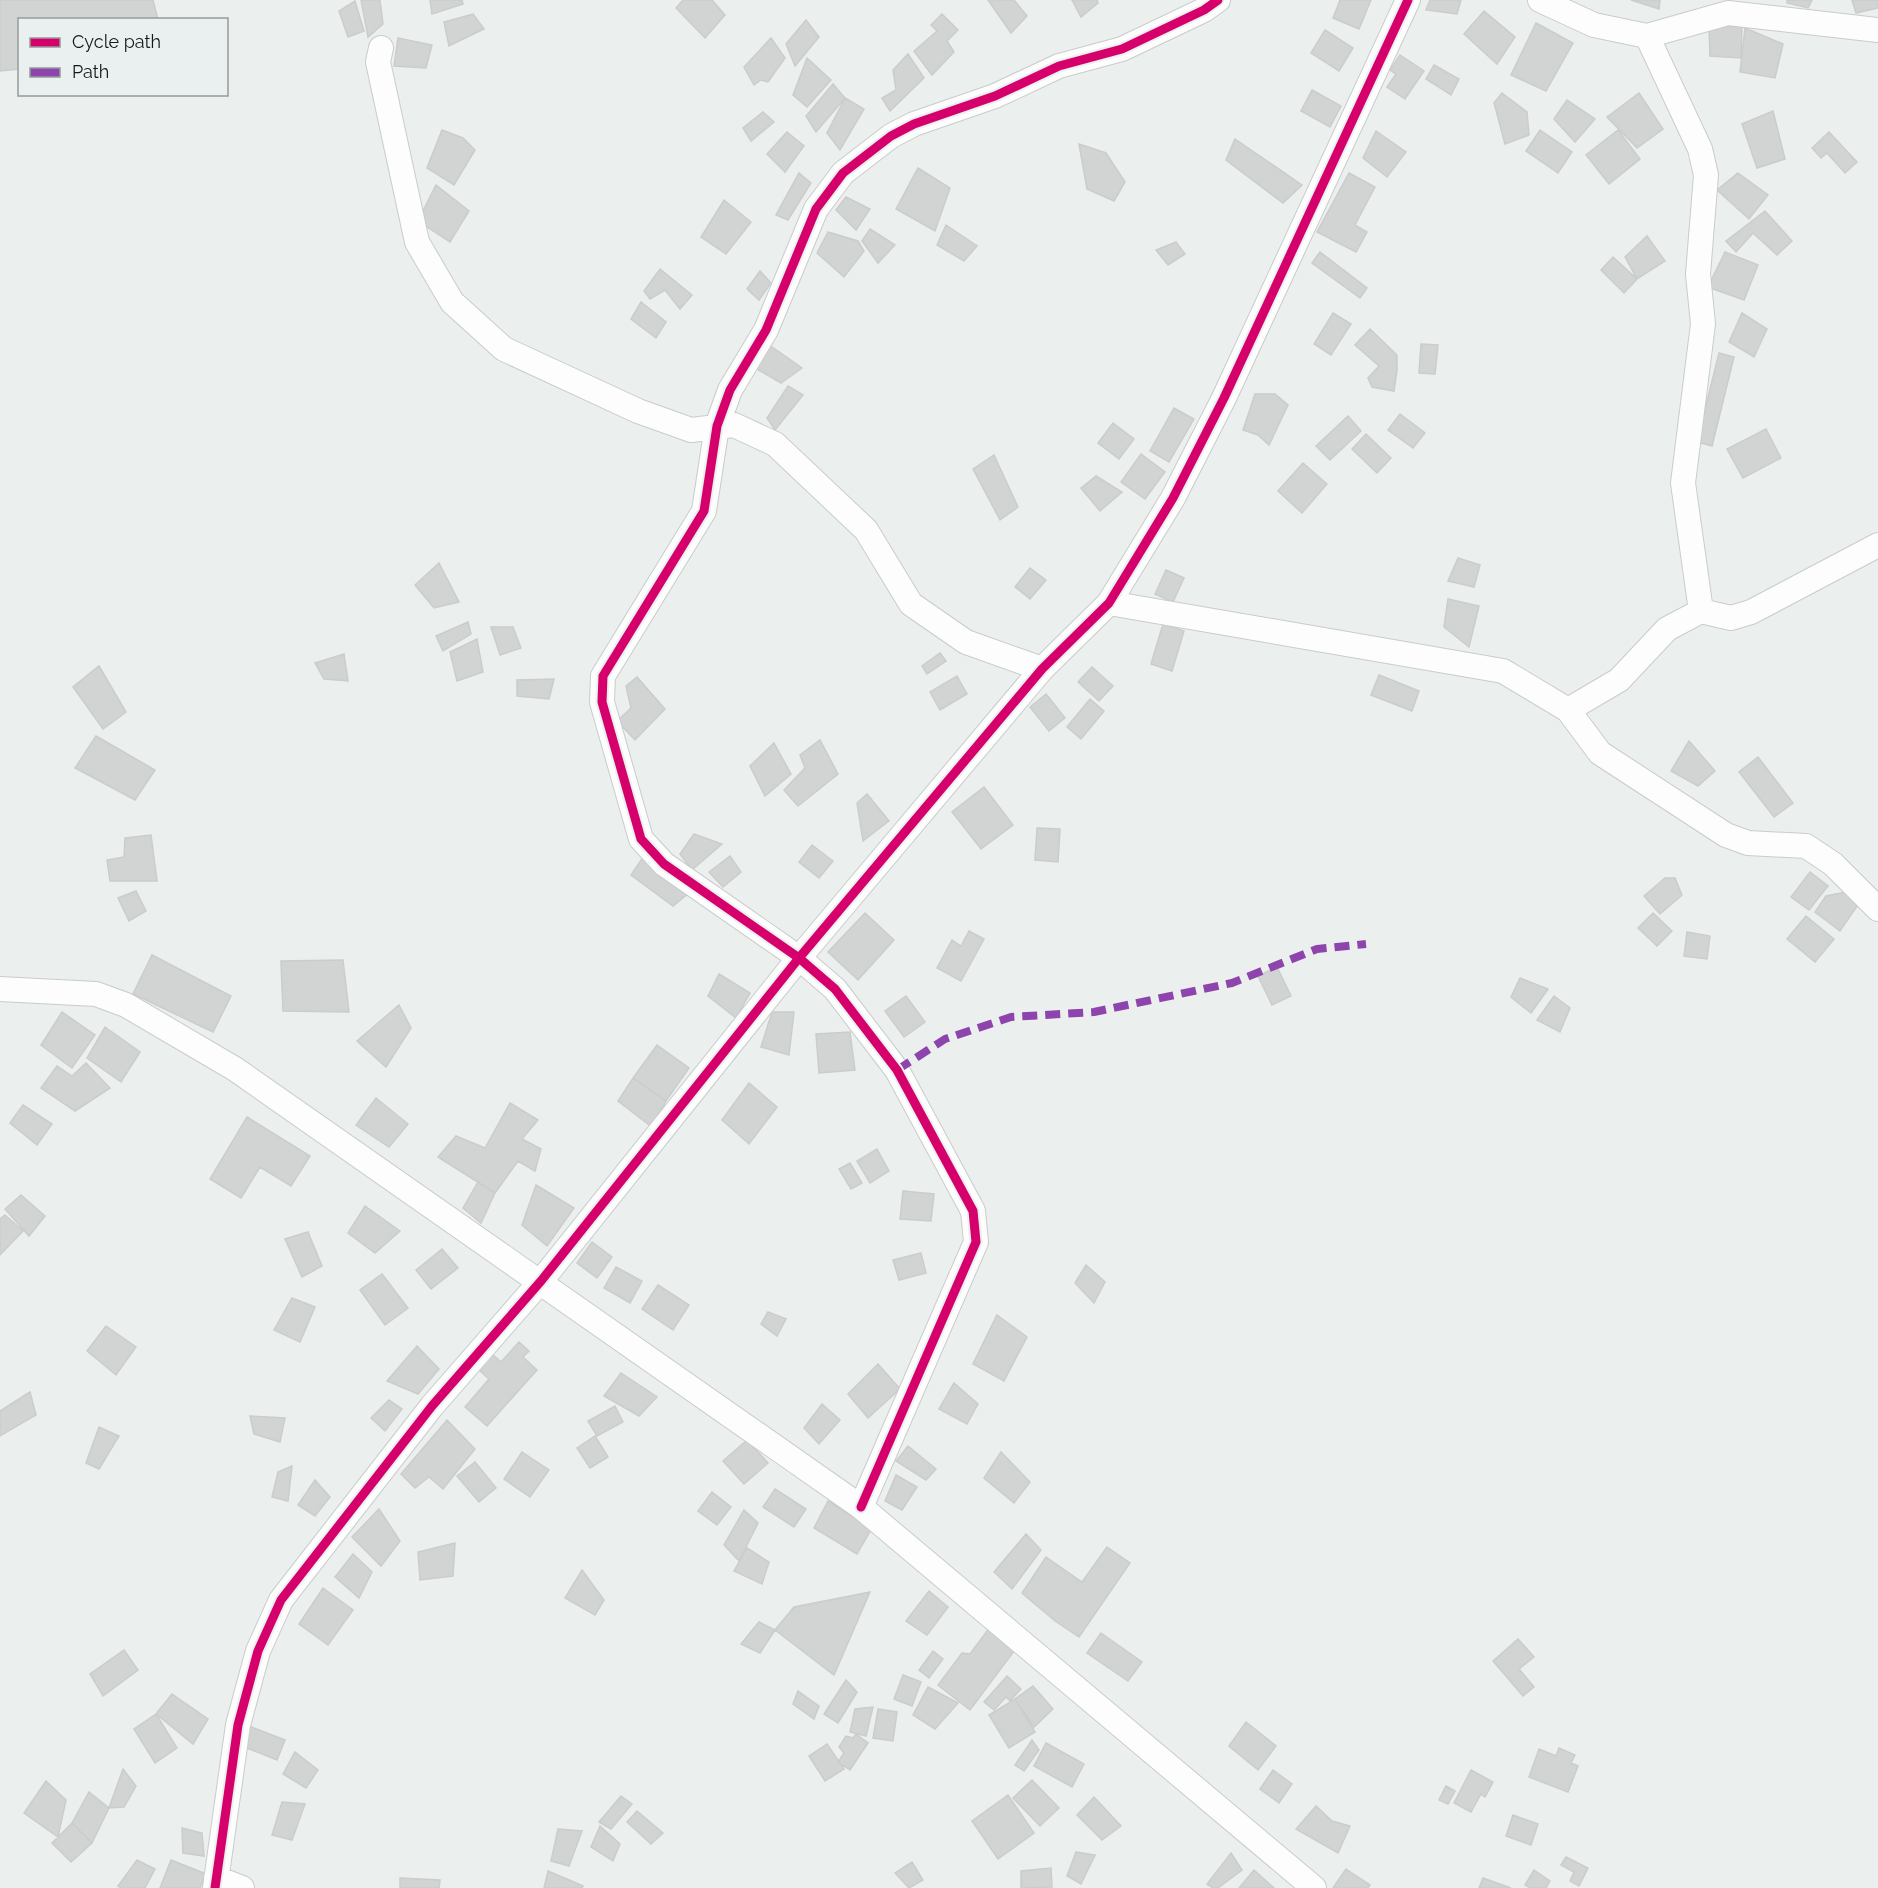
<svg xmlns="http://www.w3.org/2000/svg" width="1878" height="1888" font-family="Raleway,sans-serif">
  <rect width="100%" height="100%" fill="#ebefee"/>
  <!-- building -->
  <path fill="#d2d4d4" stroke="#cbcccc" stroke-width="1.5" d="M0,0H153L158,20H20V69L0,71Z
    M361,0H380L383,24L368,37Z
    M430,0H462L463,4L432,14Z
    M683,0H712L725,15L705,38L676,8Z
    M988,0H1014L1027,16L1011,33Z
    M1072,0H1097L1098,3L1081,17Z
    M1340,0H1371L1359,29L1333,18Z
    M1430,0H1461L1457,14L1426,10Z
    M1631,0H1660L1659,9Z
    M1787,0H1812L1808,8L1787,3Z
    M1852,0H1878V8L1856,13Z
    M355,1L364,31L348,37L339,11Z
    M1484,11L1515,37L1497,64L1464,34Z
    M473,14L484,29L449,46L444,22Z
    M942,14L958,30L947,41L954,52L932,75L914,51L937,31L931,25Z
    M806,20L819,37L795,66L786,44Z
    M1536,23L1573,43L1546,91L1511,75Z
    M1742,26L1741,58L1710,56L1709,27Z
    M1745,28L1783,44L1775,78L1740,72Z
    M1325,30L1353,48L1339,71L1311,53Z
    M398,38L432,45L426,68L394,66Z
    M771,38L785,58L768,82L761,80L754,85L744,67Z
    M908,54L924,78L890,111L882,98L896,90L893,70Z
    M1400,55L1424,71L1405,99L1387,87L1396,74L1390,70Z
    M807,58L831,80L807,107L793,95Z
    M1434,65L1459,79L1451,95L1426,79Z
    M833,84L845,98L816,132L806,116Z
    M1312,90L1341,106L1330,127L1301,111Z
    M1502,93L1527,112L1529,135L1505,144L1494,103Z
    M1639,93L1663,129L1637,148L1607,117Z
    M845,98L864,109L840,150L827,133Z
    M1567,100L1595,119L1575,142L1554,119Z
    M1773,111L1785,159L1757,168L1742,124Z
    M763,112L774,122L751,141L743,128Z
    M442,130L463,138L475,150L454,185L427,168Z
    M1540,130L1572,152L1558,173L1526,151Z
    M1618,130L1640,159L1609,184L1586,155Z
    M1376,131L1406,152L1387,177L1363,158Z
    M787,132L804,146L785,172L767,154Z
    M1829,132L1857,162L1845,173L1827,153L1821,158L1812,148Z
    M1235,139L1302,185L1283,203L1226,160Z
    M1079,144L1106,153L1125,182L1114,201L1087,189Z
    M918,168L950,188L935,231L896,209Z
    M799,173L811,183L788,220L776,215Z
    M1349,173L1375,187L1355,225L1367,232L1356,252L1317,232Z
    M1738,173L1768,195L1749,219L1717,190Z
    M436,185L469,211L450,242L418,221Z
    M846,197L870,209L856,230L836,210Z
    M724,200L751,222L726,254L701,237Z
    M1765,211L1792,241L1777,255L1753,233L1736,252L1726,241Z
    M946,225L977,246L964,261L937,245Z
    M870,229L895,245L878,263L862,241Z
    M828,232L858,241L864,251L844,277L817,253Z
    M1647,236L1665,261L1637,279L1625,257Z
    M1176,242L1185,254L1168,265L1156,250Z
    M1320,252L1367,288L1360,298L1312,263Z
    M1725,252L1758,265L1744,300L1708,287Z
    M1613,257L1637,279L1624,293L1601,270Z
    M660,269L692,295L680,309L665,290L650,299L644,291Z
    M760,271L771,283L759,300L747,289Z
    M641,302L666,322L656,338L631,319Z
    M1333,313L1351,324L1331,355L1314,344Z
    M1742,313L1767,329L1754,357L1729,342Z
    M1370,329L1397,355V370L1394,391L1372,387L1368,378L1379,366L1355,345Z
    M765,342L802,368L781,383L750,365Z
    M1421,344L1438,345L1435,374L1419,373Z
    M1719,353L1734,357L1712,446L1697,442Z
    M788,386L803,395L775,430L767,418Z
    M1255,394H1275L1288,405L1269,445L1258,435L1243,430Z
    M1174,408L1194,419L1169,462L1150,451Z
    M1400,414L1425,433L1413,448L1388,430Z
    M1348,416L1361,431L1330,460L1316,446Z
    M1113,423L1134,439L1119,459L1098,443Z
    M1766,429L1781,458L1743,478L1727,449Z
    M1366,434L1391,458L1377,473L1352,449Z
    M1141,454L1165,472L1145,499L1121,482Z
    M994,455L1018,507L1000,520L973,469Z
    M1303,463L1327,484L1302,513L1278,491Z
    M1096,476L1122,492L1100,511L1081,488Z
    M1458,558L1480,565L1474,587L1448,581Z
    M439,563L459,602L434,608L415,585Z
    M1030,568L1046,580L1030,599L1015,587Z
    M1166,570L1184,578L1173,602L1155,594Z
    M1448,599L1479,606L1469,647L1444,627Z
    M468,622L471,634L443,651L436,636Z
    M1163,624L1184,631L1172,671L1151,664Z
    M491,627H513L521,648L500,655Z
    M477,639L483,672L457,681L450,652Z
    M940,653L946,661L927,674L922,666Z
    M344,654L348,681L324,679L315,663Z
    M99,666L126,712L103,729L73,687Z
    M1092,667L1113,686L1099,701L1078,682Z
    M1379,675L1419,691L1412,711L1371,695Z
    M957,676L967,694L940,710L930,692Z
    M637,677L665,709L635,740L617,721L631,708L626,686Z
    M554,679L549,699L517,696V680Z
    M1046,694L1065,718L1049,731L1030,707Z
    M1090,699L1104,711L1081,739L1067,727Z
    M96,736L155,770L135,800L75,768Z
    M820,740L838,774L798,806L784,790L805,768L800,755Z
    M1689,741L1715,771L1698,786L1671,771Z
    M774,743L791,774L765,796L750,766Z
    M1758,757L1793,803L1774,817L1739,772Z
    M984,787L1013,825L981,849L952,812Z
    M867,794L889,821L863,841L857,803Z
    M1037,828L1060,829L1058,862L1035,860Z
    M694,834L722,844L692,870L680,854Z
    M151,835L157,881H110L107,860L124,857L125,838Z
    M812,845L833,861L819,878L799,862Z
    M646,853L690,892L673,906L631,875Z
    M730,856L741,872L723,887L709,872Z
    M1810,872L1828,886L1809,910L1791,897Z
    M1665,878H1675L1682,895L1660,914L1644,896Z
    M136,891L146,911L129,921L118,898Z
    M1846,892L1860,902L1840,931L1815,912L1826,896Z
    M865,913L894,940L858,980L828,952Z
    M1653,913L1672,931L1657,946L1638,928Z
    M1806,916L1834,939L1815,962L1787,939Z
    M969,931L984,939L961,981L937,968L952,940L961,946Z
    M1687,932L1710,936L1707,959L1684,956Z
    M152,955L231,996L213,1032L133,994Z
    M343,960L349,1012L283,1011L281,961Z
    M1277,967L1291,996L1272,1005L1258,976Z
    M719,974L750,993L736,1018L708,996Z
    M1520,978L1548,989L1531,1013L1511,997Z
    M906,996L925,1022L904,1037L885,1011Z
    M1554,996L1570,1008L1560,1032L1537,1020Z
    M399,1005L411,1028L386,1067L357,1041Z
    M62,1012L95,1035L72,1068L41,1045Z
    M772,1012H794L789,1055L761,1047Z
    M105,1027L140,1052L121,1082L87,1058Z
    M850,1032L855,1070L819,1073L816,1034Z
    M657,1045L689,1068L666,1101L633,1078Z
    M86,1063L110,1088L75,1111L41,1088L57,1066L72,1076Z
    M633,1078L666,1101L652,1127L618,1101Z
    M749,1083L777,1107L749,1144L722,1120Z
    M376,1098L408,1124L389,1147L356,1125Z
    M510,1103L538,1120L522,1139L541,1149L535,1171L518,1161L495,1193L438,1157L456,1136L485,1148Z
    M23,1105L52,1124L37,1145L10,1123Z
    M247,1117L310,1156L291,1186L260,1167L241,1198L210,1179Z
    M877,1149L889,1171L870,1183L857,1161Z
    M850,1163L862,1183L851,1189L839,1169Z
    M478,1182L495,1193L481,1223L463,1208Z
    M536,1185L574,1208L547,1246L522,1225Z
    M903,1191L934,1194L931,1221L900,1219Z
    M21,1195L45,1216L29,1236L5,1209Z
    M365,1206L400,1231L375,1253L348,1233Z
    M5,1215L23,1231L0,1255V1219Z
    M308,1232L322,1266L302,1277L285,1239Z
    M592,1242L612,1257L597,1278L577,1263Z
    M442,1249L458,1268L431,1289L416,1270Z
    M921,1253L926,1273L899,1280L893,1260Z
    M1086,1265L1105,1282L1094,1303L1075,1283Z
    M616,1267L642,1281L630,1303L604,1288Z
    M382,1274L408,1308L385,1325L360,1290Z
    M658,1285L689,1305L673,1330L642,1309Z
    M292,1298L315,1307L300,1342L274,1330Z
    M768,1312L786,1319L777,1336L761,1324Z
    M997,1315L1027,1337L1004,1381L973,1364Z
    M106,1326L136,1347L116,1375L87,1351Z
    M519,1342L529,1351L523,1357L537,1370L487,1426L465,1407L489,1379L478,1369L492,1354L501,1362Z
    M417,1346L439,1369L418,1394L387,1381Z
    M878,1364L900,1389L868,1418L848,1394Z
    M621,1373L657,1397L639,1416L604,1396Z
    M954,1383L978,1404L967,1424L939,1409Z
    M30,1392L36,1415L0,1436V1411Z
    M389,1400L402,1409L385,1431L371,1418Z
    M822,1404L840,1420L819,1444L804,1428Z
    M615,1406L623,1422L597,1436L588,1421Z
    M250,1416L285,1418L280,1442L254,1434Z
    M447,1420L475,1449L443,1489L429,1477L415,1488L401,1474Z
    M99,1427L119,1436L99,1469L86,1463Z
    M595,1436L608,1457L590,1468L577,1448Z
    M747,1440L768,1463L744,1484L723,1461Z
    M908,1446L936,1469L926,1480L896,1461Z
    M522,1452L549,1470L530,1497L504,1479Z
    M1001,1452L1030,1482L1014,1503L984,1478Z
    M475,1462L496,1488L479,1502L457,1476Z
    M292,1466L288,1501L272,1497L278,1472Z
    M896,1475L917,1487L902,1510L885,1501Z
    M315,1480L330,1497L315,1516L298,1505Z
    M775,1489L806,1509L794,1527L763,1507Z
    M712,1492L731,1507L717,1525L698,1511Z
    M828,1501L872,1528L857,1554L814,1528Z
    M379,1509L400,1541L381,1566L352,1537Z
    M744,1510L758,1523L739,1561L724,1545Z
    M1026,1534L1041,1550L1012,1589L994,1572Z
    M455,1543L453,1576L420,1580L418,1552Z
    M1107,1547L1130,1563L1079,1637L1055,1621L1022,1593L1046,1557L1082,1582Z
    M747,1548L769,1562L762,1584L734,1571Z
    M353,1554L372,1572L359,1598L335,1577Z
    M582,1570L604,1600L595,1615L565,1598Z
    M323,1588L353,1610L328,1645L299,1624Z
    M929,1591L948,1607L927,1635L906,1621Z
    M870,1592L834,1675L775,1630L794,1607Z
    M759,1622L775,1630L760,1653L741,1644Z
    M993,1623L1020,1643L970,1710L938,1685L962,1653L970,1654Z
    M1101,1633L1142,1662L1128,1681L1087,1653Z
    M1518,1639L1534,1657L1519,1669L1534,1687L1523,1696L1493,1661Z
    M124,1650L138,1670L103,1696L90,1674Z
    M933,1651L943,1659L929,1678L919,1670Z
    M903,1675L921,1682L912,1706L894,1699Z
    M1007,1676L1021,1689L1010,1701L1006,1697L994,1710L984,1702Z
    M846,1680L857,1692L838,1723L824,1714Z
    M1033,1686L1053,1709L1034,1727L1015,1699Z
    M928,1687L958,1703L935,1729L913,1715Z
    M798,1691L819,1706L814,1719L793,1704Z
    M172,1694L208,1719L193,1744L156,1714Z
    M1015,1699L1035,1732L1009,1748L989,1715Z
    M873,1707L866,1736L850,1732L855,1709Z
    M878,1709L897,1712L893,1741L873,1738Z
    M156,1714L177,1748L155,1763L134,1729Z
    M1246,1722L1276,1746L1258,1770L1229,1746Z
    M249,1726L285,1740L277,1760L242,1746Z
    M856,1734L868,1743L850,1770L838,1762L844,1753L839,1747L846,1736L853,1738Z
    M1032,1740L1039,1750L1024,1771L1015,1765Z
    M1046,1743L1084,1764L1072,1787L1034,1766Z
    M827,1744L844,1769L825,1781L809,1756Z
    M1559,1748L1575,1755L1571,1763L1578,1766L1568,1792L1529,1777L1539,1749L1556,1756Z
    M295,1752L318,1770L306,1788L283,1774Z
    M123,1769L136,1786L124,1807L109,1808Z
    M1273,1770L1292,1784L1279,1803L1260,1789Z
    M1471,1770L1493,1782L1485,1797L1481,1794L1471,1812L1454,1803Z
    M1032,1780L1059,1808L1040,1826L1013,1798Z
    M46,1781L66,1800L58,1837L24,1813Z
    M1446,1786L1455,1791L1448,1804L1439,1800Z
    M89,1792L109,1808L92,1843L72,1823Z
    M1008,1795L1034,1833L998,1859L972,1821Z
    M621,1796L632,1804L611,1829L599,1822Z
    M1094,1797L1121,1826L1102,1840L1077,1815Z
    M282,1802L305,1804L292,1840L272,1835Z
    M1316,1806L1332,1821L1350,1826L1338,1853L1296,1829Z
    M637,1811L663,1833L651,1844L627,1822Z
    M1513,1815L1538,1824L1531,1845L1506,1836Z
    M72,1823L92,1843L71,1862L52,1843Z
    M600,1826L620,1844L613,1861L591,1847Z
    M182,1828L202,1833L204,1856L183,1853Z
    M558,1829L582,1831L569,1866L551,1861Z
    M1076,1852L1095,1855L1081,1884L1067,1876Z
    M1231,1853L1242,1870L1218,1888H1213L1207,1884Z
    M1566,1857L1588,1868L1579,1886L1570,1881L1574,1872L1561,1865Z
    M137,1860L155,1869L145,1888H121L118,1886Z
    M171,1860L206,1874L200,1888H160Z
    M912,1862L923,1880L909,1888L895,1873Z
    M1051,1868L1052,1887L1021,1888V1871Z
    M1346,1869L1370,1885L1368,1888H1333Z
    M1254,1870L1274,1888H1239Z
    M1534,1870L1550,1881L1546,1888H1530L1525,1885Z
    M548,1871L583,1886L582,1888H544Z
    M400,1878L440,1880L439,1888H400Z
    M1483,1878L1511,1888H1479Z"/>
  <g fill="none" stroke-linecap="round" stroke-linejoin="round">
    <defs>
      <path id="minor" d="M1540,0L1594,25L1647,36L1728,13L1878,30
        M1647,36L1700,149L1706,175L1698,274L1703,324L1683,483L1701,611
        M381,48L378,62L417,242L452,302L504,349L638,411L691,430L734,425L775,444L866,530L911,604L966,642L1042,669
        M1109,603L1503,671L1568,710L1619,680L1667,629L1701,611L1731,618L1751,612L1878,545
        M1568,710L1600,753L1726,835L1748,843L1806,846L1833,864L1878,909
        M0,989L96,994L126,1005L235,1069L861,1507L1314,1888
        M861,1507L976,1242L973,1211L897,1070L835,989L799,958L664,864L641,839L602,702L603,676L704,511L717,426L730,390L766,330L816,209L843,173L891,136L914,124L995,96L1059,66L1122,49L1204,10L1218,0
        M216,1878L242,1888
        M215,1888L238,1725L258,1651L281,1600L432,1406L541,1281L799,958L1042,669L1109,603L1173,498L1224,398L1408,0"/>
    </defs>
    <!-- minor casing -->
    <use href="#minor" stroke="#c9cccb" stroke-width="26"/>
    <!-- minor -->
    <use href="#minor" stroke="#fcfdfc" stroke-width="24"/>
    <!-- quiet -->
    <path stroke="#8e44ad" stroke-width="8" stroke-dasharray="15 8" stroke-linecap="butt" d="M897,1070L945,1039L1011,1017L1094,1012L1232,983L1317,949L1366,944"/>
    <defs>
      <path id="cycleway" d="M861,1507L976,1242L973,1211L897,1070L835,989L799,958L664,864L641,839L602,702L603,676L704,511L717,426L730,390L766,330L816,209L843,173L891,136L914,124L995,96L1059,66L1122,49L1204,10L1218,0
        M215,1888L238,1725L258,1651L281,1600L432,1406L541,1281L799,958L1042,669L1109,603L1173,498L1224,398L1408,0"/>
    </defs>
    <!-- cycleway casing -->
    <use href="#cycleway" stroke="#eaf0ef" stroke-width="13"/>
    <!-- cycleway -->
    <use href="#cycleway" stroke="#d6006c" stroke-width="9"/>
  </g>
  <!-- legend -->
  <rect x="18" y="18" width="210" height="78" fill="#eaf0ef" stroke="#969a99" stroke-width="1.5"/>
  <rect x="30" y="38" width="30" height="9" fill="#d6006c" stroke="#969a99" stroke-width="1.5"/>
  <text x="72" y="48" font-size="18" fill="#171919">Cycle path</text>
  <rect x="30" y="68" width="30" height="9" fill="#8e44ad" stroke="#969a99" stroke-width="1.5"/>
  <text x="72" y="78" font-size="18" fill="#171919">Path</text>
</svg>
